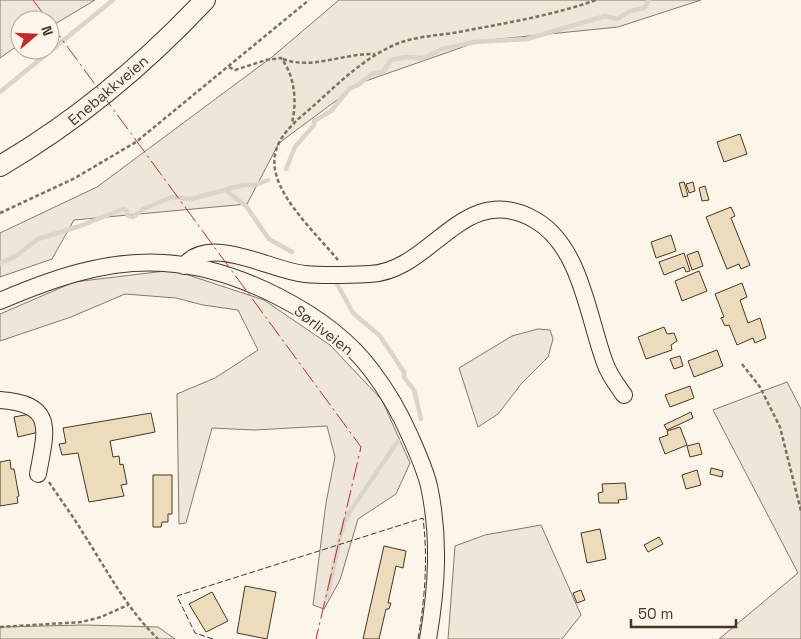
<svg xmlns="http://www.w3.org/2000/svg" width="801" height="639" font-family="'Space Grotesk',sans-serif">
  <rect width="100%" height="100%" fill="#fbf6e9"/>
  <!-- green -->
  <path fill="#ede6d9" stroke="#887966" d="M0,0H95L50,27V20H20V44L0,58Z
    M339,0H701L618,27L480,41L360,83L279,143L247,204L74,220L52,259L0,277V233L97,187L272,57Z
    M173,270L264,300L330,345L382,400L410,463L396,494L358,519L340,580L324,609L313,605L326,503L335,457L327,426L254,430L212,428L186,523L179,524L177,394L215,378L258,350L238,310L203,305L176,298L125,294L71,317L0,341V314L74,282Z
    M538,329L550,330L553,339L548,357L522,383L498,414L478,427L459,368L512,336Z
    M787,382L801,409V639H719L798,573L713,410Z
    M541,525L581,615L562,639H448L455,546L485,535Z
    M84,625L158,627L175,639H0V627Z"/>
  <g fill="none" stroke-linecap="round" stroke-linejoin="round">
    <!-- stream -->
    <path stroke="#dcd4c6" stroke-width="4.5" d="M0,92L113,0
      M286,169L295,147L314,125V121L331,111L349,89L358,85L372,74L383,72L391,60L406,57L424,58L442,49L475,42L527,39L605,16L617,19L630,11L644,8L649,0
      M225,190L246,206L269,239L292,252
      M0,263L16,256L38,239L80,226L123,209L126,210L128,216L133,217L143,209L172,197L191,199L243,185H255L268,180
      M336,282L353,313L380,336L404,372V377L414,390L421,419
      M327,598L341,533L347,516L398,441"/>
  </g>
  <!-- building -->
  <path fill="#ecdcbc" stroke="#4a3520" d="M740,134L747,154L724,162L717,142Z
    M684,182L688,196L683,197L679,183Z
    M693,182L695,191L689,193L686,184Z
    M705,186L709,200L702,201L699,188Z
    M731,207L735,216L731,218L750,265L741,269L739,264L727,269L706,217Z
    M671,235L676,251L656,258L651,242Z
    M698,251L703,266L692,270L687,255Z
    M684,253L690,271L686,272L684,267L664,275L659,262Z
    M699,271L707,291L682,301L675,281Z
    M742,283L747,297L740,300L748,323L760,318L766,338L755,343L753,338L737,345L729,325L725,326L721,318L724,317L715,294Z
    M664,327L667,334L674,333L677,341L671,345L672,350L646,359L638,337Z
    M717,350L723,366L694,377L688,361Z
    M680,356L683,366L674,369L670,359Z
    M690,386L694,398L670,407L665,395Z
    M691,412L693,418L667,430L664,425Z
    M36,413L39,432L18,437L14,417Z
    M151,413L155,432L110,441L113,457L119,456L120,465L123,464L127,484L121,485L124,496L89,502L78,453L62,455L59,444L66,443L63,428Z
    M680,427L687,445L665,454L659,438L668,435L667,431Z
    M699,443L702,454L690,457L687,446Z
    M10,460L11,469H14L19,496L17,497L18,503L0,506V462Z
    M711,468L723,471L722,477L710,474Z
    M697,470L701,485L686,489L682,475Z
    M153,475H172V514H168V522H162L161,527H153Z
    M625,483L627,499L618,500L619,503H599L598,493L603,492L602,484Z
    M600,529L606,559L587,563L581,533Z
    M659,537L663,544L648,552L644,545Z
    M384,546L406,551L403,568L396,566L388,603H391L389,609H386L379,639H363Z
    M245,586L276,592L267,639L237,633Z
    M581,590L585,600L577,603L573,593Z
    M212,592L228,621L206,632L189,604Z"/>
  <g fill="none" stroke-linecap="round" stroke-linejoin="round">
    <defs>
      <path id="minor" d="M184,266C210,233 271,271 305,274C326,276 348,275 370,274C433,271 463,179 535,220C581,246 588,318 605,363C609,375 617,385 624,395
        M0,301C51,279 107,259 164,263C235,267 329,313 372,371C388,392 400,413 410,436C417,452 425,469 429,486C440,538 437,587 428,639
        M0,400C56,404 46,430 38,474"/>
      <path id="major" d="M0,166C77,121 144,65 205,0"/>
    </defs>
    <!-- minor casing -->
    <use href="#minor" stroke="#4a3520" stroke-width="18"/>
    <!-- major casing -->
    <use href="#major" stroke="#4a3520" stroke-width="22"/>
    <!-- path -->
    <path stroke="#7f6f5c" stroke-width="2.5" stroke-dasharray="4 2.5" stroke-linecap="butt" d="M283,59C312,70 344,53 375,54
      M229,67L235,70L266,60L281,58C295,76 297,101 292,123
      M0,213L75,178L136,142L309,0
      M338,260C319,237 283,203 276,174C268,144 291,125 311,108C337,85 360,61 392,46C413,36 436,36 459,32C505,23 551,16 596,0
      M742,364L760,387L780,427L801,511
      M49,482C60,499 73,516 83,533C107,570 126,608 158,639
      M0,627L82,622L101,617L128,605"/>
    <!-- minor -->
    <use href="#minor" stroke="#fbf6e9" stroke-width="16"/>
    <!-- major -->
    <use href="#major" stroke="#fbf6e9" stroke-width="20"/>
    <!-- fence -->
    <path stroke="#4a3520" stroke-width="1" stroke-dasharray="6 2.5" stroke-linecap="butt" d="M213,639L195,633L177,596L423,518C428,559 425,598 418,639"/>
    <!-- power -->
    <path stroke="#c62828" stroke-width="1" stroke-dasharray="18 4 2.5 4" stroke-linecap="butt" d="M33,0L48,20
      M50,23L361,447L316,639"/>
  </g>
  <g text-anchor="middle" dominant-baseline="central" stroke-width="4" stroke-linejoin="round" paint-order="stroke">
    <!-- street labels -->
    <g font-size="15" fill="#4a3520" stroke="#fbf6e9">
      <text transform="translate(108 90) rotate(-40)">Enebakkveien</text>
      <text transform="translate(324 330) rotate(38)">Sørliveien</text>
    </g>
  </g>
  <!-- north arrow -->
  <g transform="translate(35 35) rotate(71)"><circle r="24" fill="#fbf6e9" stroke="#b4a999"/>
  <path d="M0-4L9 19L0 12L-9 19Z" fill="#c62828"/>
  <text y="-8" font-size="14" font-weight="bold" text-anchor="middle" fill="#4a3520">N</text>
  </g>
  <!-- scale -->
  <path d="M631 619v8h105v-8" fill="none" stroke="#4a3520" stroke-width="2.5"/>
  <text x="638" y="619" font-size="15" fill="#4a3520" stroke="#fbf6e9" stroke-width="4" paint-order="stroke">50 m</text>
</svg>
